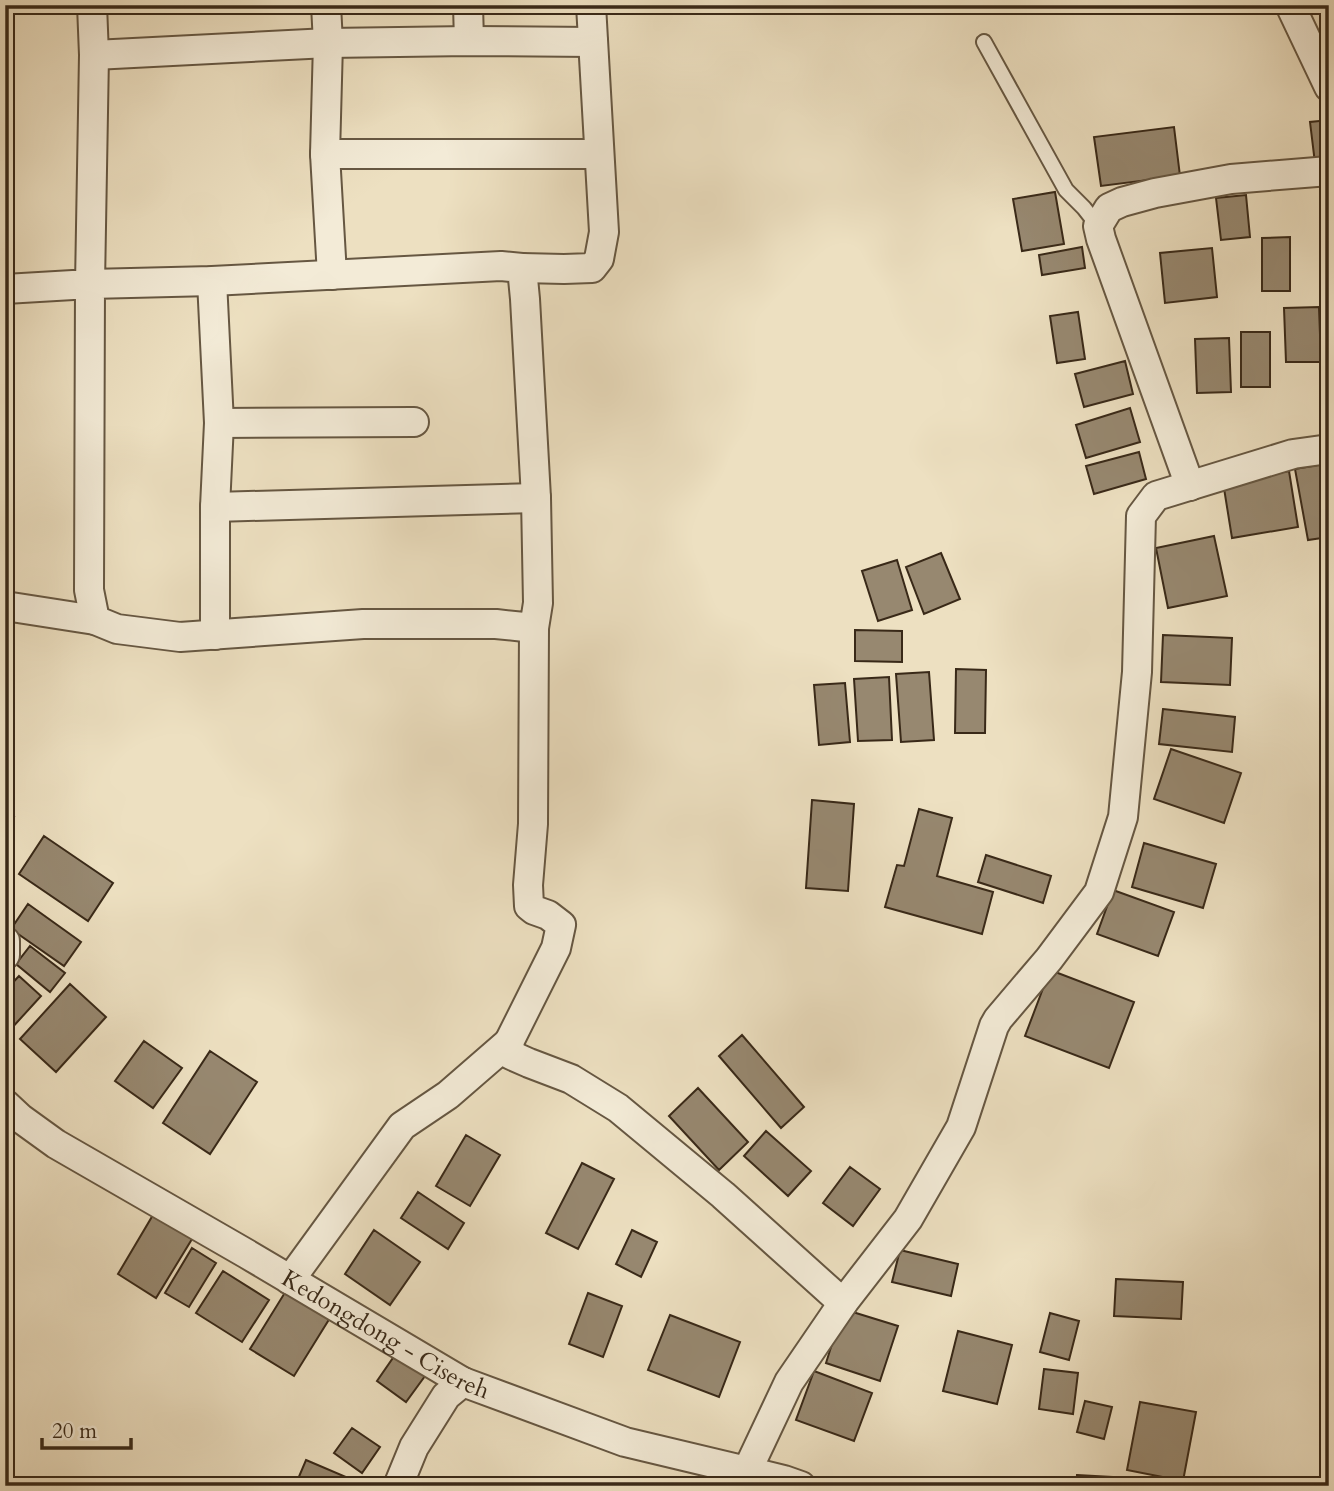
<svg xmlns="http://www.w3.org/2000/svg" width="1334" height="1491" font-family="Cardo,serif">
  <rect width="100%" height="100%" fill="#ede0c1"/>
  <filter id="stains"><feTurbulence type="fractalNoise" baseFrequency=".00286" numOctaves="4"/><feColorMatrix values="0 0 0 0 .2 0 0 0 0 .09 0 0 0 0 .02 0 0 0 .5 -.17"/></filter>
  <radialGradient id="worn" r=".72"><stop offset=".6" stop-color="#630" stop-opacity="0"/><stop offset="1" stop-color="#630" stop-opacity=".3"/></radialGradient>
  <!-- building -->
  <path fill="#978870" stroke="#392918" stroke-width="2" d="M1329,120V161L1315,163L1310,122Z
    M1174,127L1180,176L1101,186L1094,137Z
    M1055,192L1064,244L1022,251L1013,199Z
    M1246,195L1250,237L1221,240L1216,198Z
    M1290,237V291H1262V238Z
    M1082,247L1085,268L1042,275L1039,255Z
    M1212,248L1217,297L1165,303L1160,253Z
    M1319,307L1321,362H1286L1284,308Z
    M1078,312L1085,359L1057,363L1050,316Z
    M1241,332H1270V387H1241Z
    M1229,338L1231,392L1197,393L1195,339Z
    M1125,361L1133,394L1084,407L1075,374Z
    M1130,408L1140,442L1086,458L1076,425Z
    M1139,452L1146,479L1094,494L1086,466Z
    M1329,463V537L1308,540L1295,469Z
    M1289,471L1298,527L1232,538L1223,482Z
    M1214,536L1227,596L1168,608L1156,548Z
    M941,553L960,599L924,614L906,567Z
    M897,560L912,610L878,621L862,571Z
    M855,630L902,631V662L855,661Z
    M1163,635L1232,638L1230,685L1161,682Z
    M956,669L986,670L985,733H955Z
    M929,672L934,740L901,742L896,674Z
    M889,677L892,740L858,741L854,679Z
    M845,683L850,742L819,745L814,685Z
    M1163,709L1235,717L1232,752L1159,744Z
    M1171,749L1241,773L1224,823L1154,799Z
    M812,800L854,804L848,891L806,888Z
    M919,809L952,818L937,876L993,892L982,934L885,907L897,865L904,866Z
    M5,812L14,817L5,833Z
    M44,836L113,883L88,921L19,874Z
    M1144,843L1216,864L1203,908L1132,887Z
    M986,855L1051,876L1043,903L978,882Z
    M1113,890L1174,912L1158,956L1097,934Z
    M28,904L81,942L64,966L11,929Z
    M30,946L65,973L50,992L16,964Z
    M1050,970L1134,1002L1109,1068L1025,1036Z
    M19,976L41,996L10,1030L5,1025V991Z
    M70,984L106,1017L56,1072L20,1039Z
    M742,1035L804,1107L781,1128L719,1056Z
    M144,1041L182,1068L153,1108L115,1081Z
    M210,1051L257,1082L210,1154L163,1123Z
    M698,1088L748,1142L719,1170L669,1116Z
    M766,1131L811,1171L788,1196L744,1156Z
    M466,1135L500,1155L470,1206L436,1186Z
    M582,1163L614,1179L578,1249L546,1233Z
    M850,1167L880,1189L853,1226L823,1203Z
    M418,1192L464,1223L448,1249L401,1218Z
    M153,1215L192,1239L156,1298L118,1274Z
    M374,1230L420,1262L390,1305L345,1274Z
    M632,1230L657,1242L641,1277L616,1264Z
    M192,1248L216,1263L189,1307L165,1293Z
    M900,1250L958,1264L951,1296L892,1282Z
    M223,1271L269,1300L242,1342L196,1313Z
    M1116,1279L1183,1282L1181,1319L1114,1316Z
    M289,1286L333,1313L294,1376L250,1349Z
    M588,1293L622,1306L603,1357L569,1344Z
    M843,1309L898,1326L880,1381L826,1363Z
    M1050,1313L1079,1321L1069,1360L1040,1352Z
    M670,1315L740,1342L719,1397L648,1370Z
    M958,1331L1012,1345L997,1404L943,1391Z
    M395,1355L425,1376L406,1402L377,1381Z
    M1044,1369L1078,1373L1073,1414L1039,1409Z
    M814,1371L872,1393L854,1441L796,1420Z
    M1085,1401L1112,1407L1104,1439L1077,1432Z
    M1140,1402L1196,1412L1183,1481L1127,1470Z
    M352,1428L380,1447L362,1473L334,1453Z
    M306,1460L346,1477L343,1486H295Z
    M1077,1475L1130,1478L1129,1486H1076Z"/>
  <g fill="none" stroke-linecap="round" stroke-linejoin="round">
    <defs>
      <path id="lane" d="M984,42L1066,190L1084,208L1098,226"/>
      <g id="street">
        <path d="M326,5L328,43L325,154L332,275"/>
        <path d="M468,5L469,41"/>
        <path d="M1290,5L1329,87"/>
        <path d="M94,55L328,43L469,41L593,42"/>
        <path d="M325,154H599"/>
        <path d="M522,268L564,269L592,268L599,259L604,232L591,5"/>
        <path d="M212,281L219,423L215,507V635"/>
        <path d="M5,289L90,284L212,281L501,266L522,268L525,299L536,498L538,603L534,628L496,624H363L180,637L117,629L95,620L89,590L90,284L94,55L92,5"/>
        <path d="M219,423L414,422"/>
        <path d="M1190,486L1101,239L1098,226L1109,208L1122,202L1155,193L1231,179L1329,171"/>
        <path d="M215,507L536,498"/>
        <path d="M5,606L95,620"/>
        <path d="M534,628L533,824L528,885L529,906L534,910L548,915L561,925L556,948L509,1042L511,1055L529,1063L571,1079L618,1108L723,1195L843,1303"/>
        <path d="M5,941V955"/>
        <path id="s1" d="M5,1104L20,1118L56,1144L247,1254L463,1382L625,1442L784,1480L801,1486"/>
        <path d="M290,1280L402,1126L448,1095L509,1042"/>
        <path d="M747,1471L789,1382L843,1303L908,1219L961,1127L994,1026L998,1019L1049,959L1099,892L1123,817L1137,672L1141,516L1156,496L1293,454L1329,449"/>
        <path d="M398,1486L414,1447L446,1396L463,1382"/>
      </g>
    </defs>
    <!-- lane casing -->
    <use href="#lane" stroke="#665742" stroke-width="18"/>
    <!-- street casing -->
    <use href="#street" stroke="#665742" stroke-width="32"/>
    <!-- lane -->
    <use href="#lane" stroke="#f3ebd7" stroke-width="14"/>
    <!-- street -->
    <use href="#street" stroke="#f3ebd7" stroke-width="28"/>
  </g>
  <g text-anchor="middle" dominant-baseline="central" stroke-width="6" stroke-linejoin="round" paint-order="stroke">
    <!-- street labels -->
    <g font-size="24" fill="#392918" stroke="#f3ebd7">
      <text stroke="none"><textPath href="#s1" startOffset="446">Kedongdong - Cisereh</textPath></text>
    </g>
  </g>
  <!-- margin -->
  <rect width="1334" height="1491" fill="none" stroke="#ede0c1" stroke-width="28"/>
  <rect x="7" y="7" width="1320" height="1477" fill="none" stroke="#392918" stroke-width="3.5"/>
  <rect x="14" y="14" width="1306" height="1463" fill="none" stroke="#392918" stroke-width="2"/>
  <!-- scale -->
  <path d="M42 1438v10h89v-10" fill="none" stroke="#392918" stroke-width="3.5"/>
  <text x="52" y="1438" font-size="21" fill="#392918" stroke="#f3ebd7" stroke-width="5" paint-order="stroke">20 m</text>
  <rect width="100%" height="100%" filter="url(#stains)"/>
  <rect width="100%" height="100%" fill="url(#worn)"/>
</svg>
